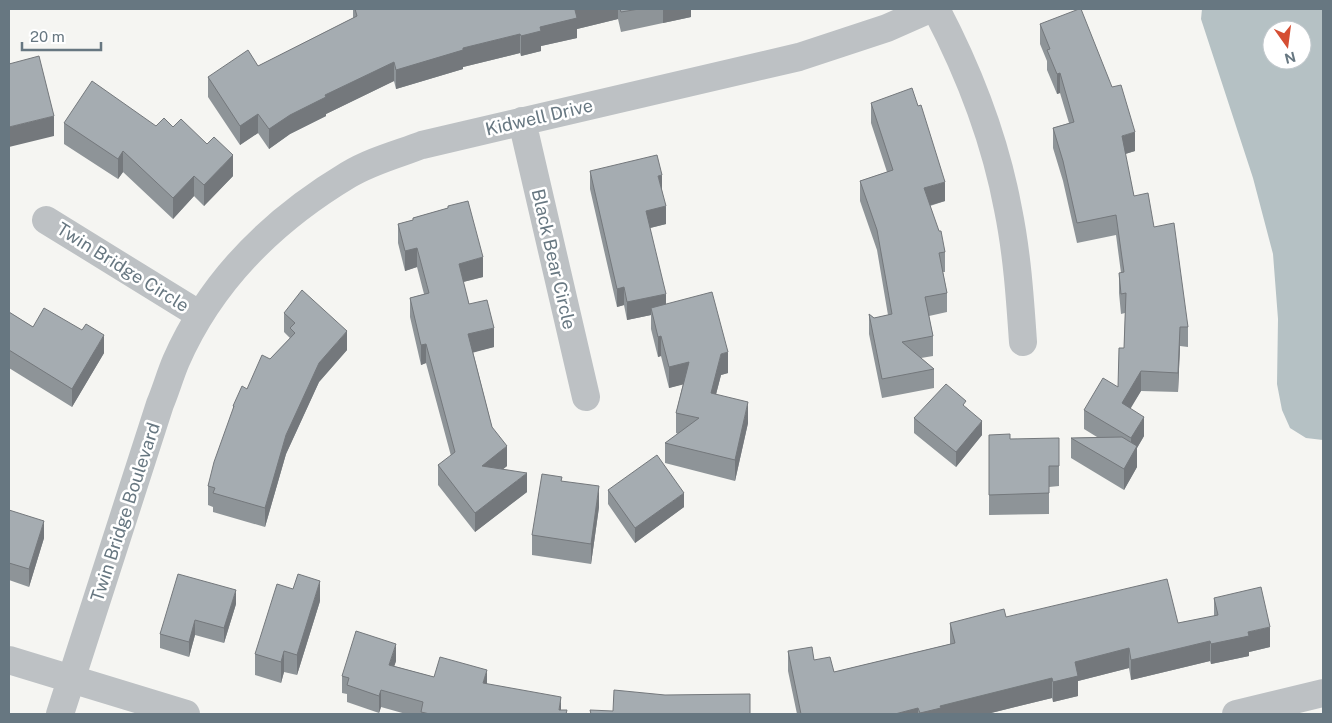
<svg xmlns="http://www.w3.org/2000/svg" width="1332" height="723" font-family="'Public Sans',sans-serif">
  <rect width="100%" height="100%" fill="#f5f5f2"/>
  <!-- water -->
  <path fill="#b5c1c4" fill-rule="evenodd" d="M1202,9H1323V440L1306,438L1290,428L1282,410L1277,384L1278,319L1273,254L1253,178L1201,19ZM1272,30H1302V60H1272Z"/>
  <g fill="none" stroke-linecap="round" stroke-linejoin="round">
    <!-- minor -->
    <path stroke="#bdc1c4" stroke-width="28" d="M936,9C969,72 995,139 1008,209C1017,253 1020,298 1023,342
      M522,121L586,397
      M46,220L200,315
      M9,660L186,714
      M60,714L160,404C166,390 170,375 176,361C212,279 273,220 348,175C371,161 398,154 422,145L799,57L887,28L930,9
      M1236,714L1323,693"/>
  </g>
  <!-- wall -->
  <path fill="#8e9498" d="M353,9H691V17L621,32L618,19L577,29V38L541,46V51L521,56L520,53L463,67V69L396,89L394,81L326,114V116L290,134L269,149L258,133L240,145L208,97V77L258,66L353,18Z
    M1040,24L1135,151L1125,154L1134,196L1154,227L1188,327V347L1180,346L1178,392L1141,391L1130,408L1144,436L1137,448V467L1124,490L1071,458V438L1097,437L1084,429V410L1118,387L1124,348L1125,313L1121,314L1119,293V273H1121L1116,235L1077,243L1063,181L1053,148V128L1069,123L1060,93L1057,94L1047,70V61L1040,44Z
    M871,103L945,201L930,206L945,252V272H943L947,293V312L929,316L933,336V356L921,358L934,369V388L882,398L869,334V314L874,318L888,315L877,250L860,201V181L887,172L871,123Z
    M64,123L173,127L233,176L204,206L194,196L173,219L123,172L118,179L64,144Z
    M590,171L662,190L666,224L650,228L666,304L728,373L721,375L716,394L748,423L735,481L665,463V443L678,434L676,433V413L683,384L669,388L661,356L658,357L651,329V315L627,320L624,305L617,307L590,189Z
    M448,206L483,277L463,282L469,304L494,347L473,352L492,427L507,466L503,469L527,492L475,532L438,485V465L451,456L426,363L421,365L410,317V298L424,294L417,267L405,271L398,243V224L413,220V218L448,208Z
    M9,312L33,327L104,353L72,407L9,368Z
    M284,313L347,350L319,382L286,454L265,527L213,512V507L208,505V486L233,410V406L247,389L270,359L290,338L284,332Z
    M966,407L982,435L956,467L914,433V418Z
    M989,435L1010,439L1059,466V486L1049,487V514L989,515Z
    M562,481L599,507L591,564L532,555V535Z
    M608,490L684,507L635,543L608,504Z
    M9,510L44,538L29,587L9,580Z
    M1214,598L1270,647L1249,652V656L1211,664L1210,661L1131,680L1129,668L1078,681V696L1053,702L1052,698L987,714H797L788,671V651L814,660L834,672L950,644V623L1006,617L1178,623L1214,616Z
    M320,601L297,675L284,672L281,683L255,675V654Z
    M236,604L224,643L195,635L189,657L160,648V634Z
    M396,661L394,666L434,677L487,684L561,710L567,714H406L381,707L379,713L347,702V694L342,693V676Z"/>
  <!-- shaded-wall -->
  <path fill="#74787c" d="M581,9H618V19L577,29V38L541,46V51L521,56V36L575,10Z
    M663,9H691V17L663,23Z
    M520,34V53L463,67V69L396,89V70L463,48Z
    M394,62V81L326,114V116L290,134L269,149V129L290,115L325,95Z
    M1060,73V93L1057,94V74Z
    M258,114V133L240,145V126Z
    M54,116V136L9,147V127Z
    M1135,132V151L1122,155V136Z
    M123,151V172L118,179V159Z
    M233,155V176L204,206V185Z
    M662,175V193L658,176Z
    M194,176V196L173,219V198Z
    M945,182V201L924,207V188Z
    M666,206V224L646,229V211Z
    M417,248V267L405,271V251Z
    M483,257V277L459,283V264Z
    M624,287V305L617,307V289Z
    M666,294V312L651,308V315L627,320V302Z
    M1180,327V346L1178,392V373Z
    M494,328V347L468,354V334Z
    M347,331V350L319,382L286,454L265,527V508L286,435L319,363Z
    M104,335V353L72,407V389Z
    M661,336V356L658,357V337Z
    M426,344V363L421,365V345Z
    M728,352V373L721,375L711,414V393L721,354Z
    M689,362V383L669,388V367Z
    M1141,371V391L1122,423V403Z
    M748,402V423L735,481V460Z
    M1144,417V436L1137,448V467L1124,490V469L1131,456V438Z
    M982,421V435L956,467V452Z
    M507,446V466L482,486V466Z
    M527,473V492L475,532V513Z
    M599,486V507L591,564V544Z
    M684,493V507L635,543V528Z
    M44,521V538L29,587V569Z
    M320,581V601L297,675V655Z
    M236,590V604L224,643V628Z
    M195,620V635L189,657V642Z
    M1270,627V647L1249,652V656L1211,664V644L1248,632Z
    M1210,641V661L1131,680V660Z
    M396,644V661L389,682V665Z
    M1129,648V668L1078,681V696L1053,702V682L1075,662Z
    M284,651V672L281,683V662Z
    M487,670V687L483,683Z
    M1052,678V698L987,714H920V713L940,706Z
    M381,690V707L379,713V696Z
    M561,697V714L559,710Z
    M918,708V714H895Z"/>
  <!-- building -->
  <path fill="#a5acb1" stroke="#74787c" d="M355,9H581L575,10L577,18L540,27L541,31L521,36L520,34L463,48V50L396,70L394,62L325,95L326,97L290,115L269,129L258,114L240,126L208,77L248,50L258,66L357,16Z
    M620,9H639L621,12Z
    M1079,9H1081L1112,87L1121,85L1135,132L1122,136L1134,196L1148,193L1154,227L1174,223L1188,327H1180L1178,373L1141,371L1122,403L1144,417L1131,438L1084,410L1103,378L1118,387L1119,348H1124L1126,293L1121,294L1119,273L1124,272L1116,215L1077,223L1063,161L1053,128L1074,122L1060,73L1057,74L1047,50L1050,49L1040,24Z
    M39,56L54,116L9,127V64Z
    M92,81L156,126L164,118L173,127L181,119L207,144L214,137L233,155L204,185L194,176L173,198L123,151L118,159L64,123Z
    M912,88L918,106L921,105L945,182L924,188L939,231H941L945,252L939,253L947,293L925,297L933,336L902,342L934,369L882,379L869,314L874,318L892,314L877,230L860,181L893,170L871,103Z
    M657,155L662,175L658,176L666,206L646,211L666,294L627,302L624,287L617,289L590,171Z
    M468,201L483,257L459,264L469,304L487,300L494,328L468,334L492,427L507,446L482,466L527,473L475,513L438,465L455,452L426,344L421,345L410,298L429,293L417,248L405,251L398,224L413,220V218L448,208V206Z
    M302,290L347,331L319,363L286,435L265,508L213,493L215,488L208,486L214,462L234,406H233L242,386L247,389L262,355L270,359L295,333L290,328L295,323L284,313Z
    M712,292L728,352L721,354L711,393L748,402L735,460L665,443L699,418L676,413L689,362L669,367L661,336L658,337L651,308Z
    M44,308L82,330L86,324L104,335L72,389L9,350V312L33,327Z
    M946,384L966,401L963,405L982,421L956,452L914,418Z
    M1010,434V439L1059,438V466H1049V493L989,495V435Z
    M1122,437L1137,446L1124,469L1071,438Z
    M657,455L684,493L635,528L608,490Z
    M542,474L562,477L561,481L599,486L591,544L532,535Z
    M9,510L44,521L29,569L9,563Z
    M178,574L236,590L224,628L195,620L189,642L160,634Z
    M298,574L320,581L297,655L284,651L281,662L255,654L277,584L293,589Z
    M1167,579L1178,623L1218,615L1214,598L1261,587L1270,627L1248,632L1249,636L1211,644L1210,641L1131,660L1129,648L1075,662L1078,676L1053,682L1052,678L940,706L941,708L920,713L918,708L895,714H801L788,651L812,647L814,660L830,657L834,672L955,643L950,623L1004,609L1006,617Z
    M356,631L396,644L389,665L434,677L440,657L487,670L483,683L561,697L559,710H567L566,714H430L421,712L423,702L381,690L379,696L347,685L349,678L342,676Z
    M614,690L665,695L750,694V714H591L590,710L613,711Z"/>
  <g text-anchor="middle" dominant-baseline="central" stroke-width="5" stroke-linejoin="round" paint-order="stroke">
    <!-- street labels -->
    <g font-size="18" fill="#677781" stroke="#fff">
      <text transform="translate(539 117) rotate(-13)">Kidwell Drive</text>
      <text transform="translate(554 259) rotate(77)">Black Bear Circle</text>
      <text transform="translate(123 267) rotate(32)">Twin Bridge Circle</text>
      <text transform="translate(125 512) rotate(-72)">Twin Bridge Boulevard</text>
    </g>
  </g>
  <!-- border -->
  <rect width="1332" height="723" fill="none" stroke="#677781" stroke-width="20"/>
  <!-- north arrow -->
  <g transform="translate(1287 45) rotate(166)"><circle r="24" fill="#ffffff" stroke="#c2c9cd"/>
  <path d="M0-4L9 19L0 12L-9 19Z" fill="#d54e33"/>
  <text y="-8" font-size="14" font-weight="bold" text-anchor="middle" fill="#677781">N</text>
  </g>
  <!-- scale -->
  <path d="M22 42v8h79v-8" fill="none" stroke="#677781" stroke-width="2.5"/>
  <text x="30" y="42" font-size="15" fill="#677781" stroke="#ffffff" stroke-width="4" paint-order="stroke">20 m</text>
</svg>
